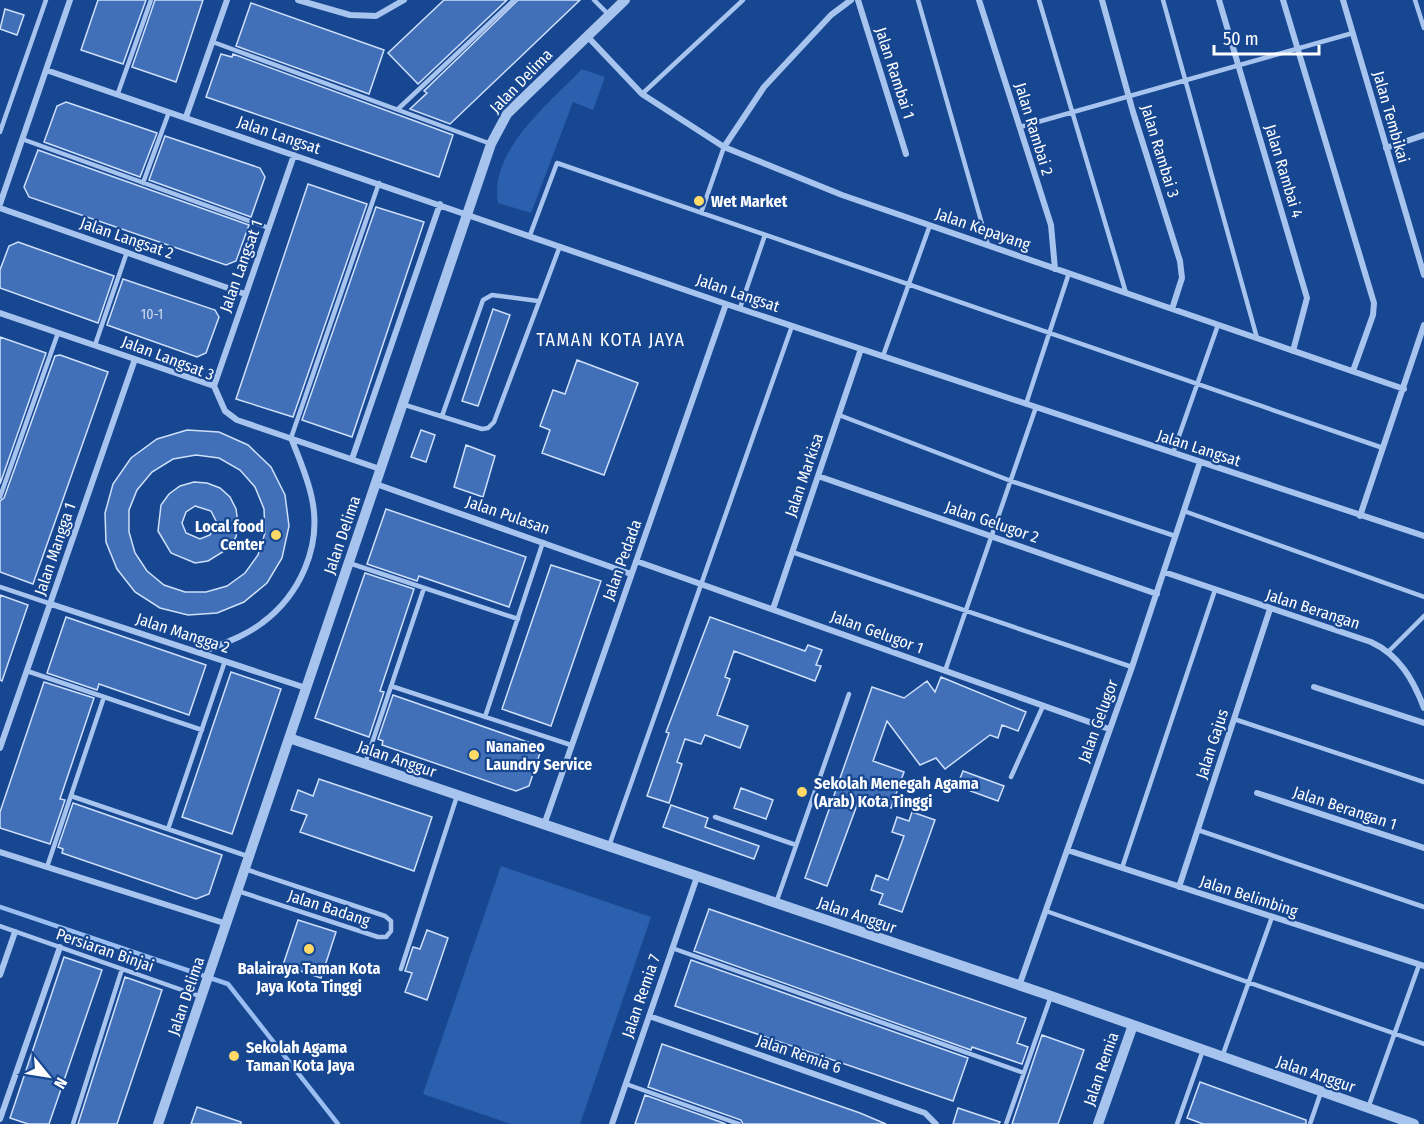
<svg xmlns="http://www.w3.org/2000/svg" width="1424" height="1124" font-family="'Fira Sans Condensed',sans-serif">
  <rect width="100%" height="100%" fill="#184791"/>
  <!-- green -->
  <path fill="#2b60af" d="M582,69L605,77L593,110L573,102L531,213L498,203C489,150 549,104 582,69Z
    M501,866L651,917L580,1124H511L423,1094Z"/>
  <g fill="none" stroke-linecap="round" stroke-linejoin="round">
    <!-- stream -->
    <path stroke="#9abef2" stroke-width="4.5" d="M0,907L228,984L338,1124"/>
  </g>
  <!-- building -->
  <path fill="#4170b9" stroke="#cee0fb" stroke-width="1.5" fill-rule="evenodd" d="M98,0H146L123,64L81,50Z
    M155,0H203L176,82L132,67Z
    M444,0H507L418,84L388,53Z
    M518,0H580L450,124L410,109L427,93L424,91Z
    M251,3L384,50L369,94L236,46Z
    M5,9L24,15L17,35L0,29Z
    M221,54L232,57L233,54L453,135L439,177L206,97Z
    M66,102L157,133L140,177L44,142L57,106Z
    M165,136L260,168L265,177L251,217L149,180Z
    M38,150L249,225L236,261L226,265L29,197L24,187Z
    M308,184L367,204L293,417L236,399Z
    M376,207L424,222L352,437L302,420Z
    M18,242L114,276L98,323L0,288V270L9,246Z
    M123,279L215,310L219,317L206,353L197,357L107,325Z
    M493,309L510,315L478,406L462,401Z
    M0,337L46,353L0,484Z
    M60,355L108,372L33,584L0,572V501L4,498L55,356Z
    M577,360L638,383L604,475L542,453L550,430L540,426L553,390L565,394Z
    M187,430L219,432L248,445L271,467L285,495L289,526L282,558L267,583L244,602L217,613L188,615L160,608L135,592L117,569L106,542L105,513L113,484L131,458L157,439ZM196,455L219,458L240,470L255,487L264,509L265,533L258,555L245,573L227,586L206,592H185L164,585L147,571L135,553L129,532V510L137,490L152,472L173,459Z
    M421,430L435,435L426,462L411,457Z
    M466,445L495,456L483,497L454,487Z
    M194,482L207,483L220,488L230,497L236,509L238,523L236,537L229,548L208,561L195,563L171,553L158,531L161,505L169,494L180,486ZM195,506L211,511L216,521L210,535L200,539L186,533L182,523L186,512Z
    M386,509L526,557L509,607L419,576L417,581L367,564Z
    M551,565L601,581L551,726L502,709Z
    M365,573L414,589L380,691L384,692L369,737L315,718Z
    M0,595L28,605L2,681L0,680Z
    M66,617L206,665L189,715L99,684L97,690L47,673Z
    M710,617L805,651L808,645L822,650L816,665L821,666L815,681L734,651L725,677L730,679L717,715L748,726L740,748L705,735L701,744L685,739L677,762L682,764L669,803L647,796L669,733L666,732Z
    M231,672L281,689L232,834L182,817Z
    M941,677L1026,712L1018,731L1002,725L998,738L990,735L945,769L936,758L920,765L887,721L873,761L904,772L891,808L860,797L827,886L805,878L872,687L904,698L927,681L935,692Z
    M44,682L94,698L60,799L65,800L50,844L0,828V812Z
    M393,695L542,747L529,786L516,791L382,745L383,741L378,739Z
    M963,771L1004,786L998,801L957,786Z
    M319,779L432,817L414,871L300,832L307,815L291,810L298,790L313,796Z
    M741,788L773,800L766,819L734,808Z
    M73,803L222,855L209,894L196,899L62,853L63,849L58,847Z
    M671,805L708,818L705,827L759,846L754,859L663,827Z
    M912,812L935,820L902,912L879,904L883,894L871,890L876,875L888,880L904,836L892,832L897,817L909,821Z
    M709,909L1026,1018L1017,1043L1028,1047L1022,1064L972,1047L971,1050L694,951Z
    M298,920L336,932L321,978L283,965Z
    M427,930L448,938L427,1000L405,992L412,973L405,971L413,947L420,949Z
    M64,957L102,970L49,1124H28L10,1118Z
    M691,960L968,1058L953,1101L675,1006Z
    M125,977L162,990L117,1124H78Z
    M1042,1035L1084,1050L1058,1124H1012Z
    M662,1044L860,1113L886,1124H743L741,1120L648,1087Z
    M1200,1082L1306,1120V1124H1203L1187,1118Z
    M645,1095L726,1124H635Z
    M197,1107L241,1122V1124H191Z
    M958,1108L1000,1122L999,1124H953Z"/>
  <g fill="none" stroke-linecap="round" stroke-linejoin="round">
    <!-- service -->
    <path stroke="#a7c4ef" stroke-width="4.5" d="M594,0L609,15
      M918,0L988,245
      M1039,0L1126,293
      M1163,0L1257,338
      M1415,0L1424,28
      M213,42L491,144
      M118,93L151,0
      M642,94L743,0
      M398,109L514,0
      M1020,127L1353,33
      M0,132L46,0
      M22,139L269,228
      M143,183L169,112
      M701,213L724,147
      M530,235L557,163L1383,448
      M740,308L765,235
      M95,345L127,252
      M883,356L930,225
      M402,404L482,429L488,428L494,422L560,246
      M1026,404L1069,273
      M839,415L1011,481L1175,536
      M442,416L483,300L492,295L538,301
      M291,438L379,183
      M1173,453L1218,325
      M0,497L58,333
      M1184,511L1424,597
      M792,552L1132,667
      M349,563L518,619
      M0,587L51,604
      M1389,651L1424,616
      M27,671L202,730
      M945,671L1036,407
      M391,686L571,745
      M485,717L543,542
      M1234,719L1424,782
      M365,764L424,588
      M1011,777L1043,706
      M71,796L247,856
      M715,817L796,845
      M168,829L225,661
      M1198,830L1424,907
      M609,846L792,326
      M47,867L104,697
      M1122,868L1215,590
      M238,891L378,937H386L391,931V921L385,916L245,869
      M776,903L849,694
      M1046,911L1424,1044
      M0,926L202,997
      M672,948L1024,1073
      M401,969L457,796
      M1222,1057L1272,917
      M626,1084L739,1124
      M1368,1108L1419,965
      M73,1124L122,969
      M1006,1124L1051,996
      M1177,1124L1203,1050
      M1310,1124L1321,1092"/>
    <!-- minor -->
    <path stroke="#a7c4ef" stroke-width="6" d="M298,0L350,15L376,16L404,0
      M858,0L906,154
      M979,0L1051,225L1055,269
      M1102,0L1133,112L1180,261L1182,278L1172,309
      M1219,0L1307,298L1293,351
      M1283,0L1374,303L1373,315L1353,371
      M1343,0L1424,275
      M587,36L642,94L724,147L842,195L1404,389
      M46,70L726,304L1424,536
      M186,117L227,0
      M724,147L764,87L831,15L851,0
      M1386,148L1424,135
      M0,204L70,0
      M0,208L245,294
      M0,313L214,386L225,411L237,420L380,469
      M214,386L294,155
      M352,459L440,204
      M818,476L1157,594
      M376,484L631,574
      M1360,516L1424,325
      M636,561L1109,729
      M1164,572L1371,642C1399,655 1413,679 1424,708
      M51,604L306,688
      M773,609L861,349
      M200,653C221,644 244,637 262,623C300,595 322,546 312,499C308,478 299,458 291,438
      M1314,687L1424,723
      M0,748L135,359
      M1257,793L1424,848
      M544,825L726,304
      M1067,850L1424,966
      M0,852L227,924
      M1179,887L1270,609
      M0,975L15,932
      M1019,986L1132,667L1200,462
      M649,1016L925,1113L936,1124
      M0,1119L60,947
      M612,1124L697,877"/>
    <!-- tertiary -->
    <path stroke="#a7c4ef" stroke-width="10" d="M289,738L1051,996L1414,1124
      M158,1124L491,144L507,114L625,0
      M1098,1124L1133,1025"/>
  </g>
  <!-- markers -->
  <g fill="#ffda66" stroke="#184791" stroke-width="2">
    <circle cx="699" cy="201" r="6"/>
    <circle cx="276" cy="535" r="6"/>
    <circle cx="474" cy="755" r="6"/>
    <circle cx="802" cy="792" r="6"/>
    <circle cx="309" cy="949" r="6"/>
    <circle cx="234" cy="1056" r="6"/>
  </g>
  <g text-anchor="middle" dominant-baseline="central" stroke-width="4.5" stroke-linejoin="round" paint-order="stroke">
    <!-- number labels -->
    <g font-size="14" fill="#d0dbee">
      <text x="152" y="314">10-1</text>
    </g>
    <!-- street labels -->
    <g font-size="16" fill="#fff" stroke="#184791">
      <text transform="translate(895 73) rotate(72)">Jalan Rambai 1</text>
      <text transform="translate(521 81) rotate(-46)">Jalan Delima</text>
      <text transform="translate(1391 117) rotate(74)">Jalan Tembikai</text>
      <text transform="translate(1034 129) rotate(73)">Jalan Rambai 2</text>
      <text transform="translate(279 135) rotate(19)">Jalan Langsat</text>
      <text transform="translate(1160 151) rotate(73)">Jalan Rambai 3</text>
      <text transform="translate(1284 171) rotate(73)">Jalan Rambai 4</text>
      <text transform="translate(983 229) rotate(19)">Jalan Kepayang</text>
      <text transform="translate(127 238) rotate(19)">Jalan Langsat 2</text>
      <text transform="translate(241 266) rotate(-70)">Jalan Langsat 1</text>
      <text transform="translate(738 293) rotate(19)">Jalan Langsat</text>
      <text transform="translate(168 358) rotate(21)">Jalan Langsat 3</text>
      <text transform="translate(1199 448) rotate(18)">Jalan Langsat</text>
      <text transform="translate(804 475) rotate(-71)">Jalan Markisa</text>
      <text transform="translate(508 515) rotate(19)">Jalan Pulasan</text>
      <text transform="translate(992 522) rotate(19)">Jalan Gelugor 2</text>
      <text transform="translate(342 535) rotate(-71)">Jalan Delima</text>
      <text transform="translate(55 549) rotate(-71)">Jalan Mangga 1</text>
      <text transform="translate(622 560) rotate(-70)">Jalan Pedada</text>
      <text transform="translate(1313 609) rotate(18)">Jalan Berangan</text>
      <text transform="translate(877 632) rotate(20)">Jalan Gelugor 1</text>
      <text transform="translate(183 633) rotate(18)">Jalan Mangga 2</text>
      <text transform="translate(1098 721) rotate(-70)">Jalan Gelugor</text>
      <text transform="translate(1212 744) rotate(-72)">Jalan Gajus</text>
      <text transform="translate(397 759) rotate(19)">Jalan Anggur</text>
      <text transform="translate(1345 808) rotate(18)">Jalan Berangan 1</text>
      <text transform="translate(1249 896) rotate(18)">Jalan Belimbing</text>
      <text transform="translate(329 908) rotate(18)">Jalan Badang</text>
      <text transform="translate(857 915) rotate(19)">Jalan Anggur</text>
      <text transform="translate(105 950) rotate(19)">Persiaran Binjai</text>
      <text transform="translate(186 996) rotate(-71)">Jalan Delima</text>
      <text transform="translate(641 996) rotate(-71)">Jalan Remia 7</text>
      <text transform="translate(799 1054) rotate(19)">Jalan Remia 6</text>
      <text transform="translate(1101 1069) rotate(-71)">Jalan Remia</text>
      <text transform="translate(1316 1074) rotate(19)">Jalan Anggur</text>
    </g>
    <!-- poi labels -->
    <g font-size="16" font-weight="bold" fill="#fff" stroke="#184791" text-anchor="start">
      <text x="711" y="201">Wet Market</text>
      <text x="264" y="526" text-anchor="end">Local food<tspan x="264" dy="18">Center</tspan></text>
      <text x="486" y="746">Nananeo<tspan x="486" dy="18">Laundry Service</tspan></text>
      <text x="814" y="783">Sekolah Menegah Agama<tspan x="814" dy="18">(Arab) Kota Tinggi</tspan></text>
      <text x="309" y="968" text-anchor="middle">Balairaya Taman Kota<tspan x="309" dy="18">Jaya Kota Tinggi</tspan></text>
      <text x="246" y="1047">Sekolah Agama<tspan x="246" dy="18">Taman Kota Jaya</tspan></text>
    </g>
    <!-- neighbourhood labels -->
    <g font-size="18" letter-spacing="1.5" fill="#fff" stroke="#184791">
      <text x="611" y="340">TAMAN KOTA JAYA</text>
    </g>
  </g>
  <!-- north arrow -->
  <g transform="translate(48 1076) rotate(120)" stroke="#184791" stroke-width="4.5" paint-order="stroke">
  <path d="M0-4.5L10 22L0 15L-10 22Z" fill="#ffffff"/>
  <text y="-9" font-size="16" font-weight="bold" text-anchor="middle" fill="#ffffff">N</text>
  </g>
  <!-- scale -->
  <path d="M1214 45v9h105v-9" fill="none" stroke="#ffffff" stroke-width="3"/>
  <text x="1223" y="45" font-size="18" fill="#ffffff" stroke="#184791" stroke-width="4.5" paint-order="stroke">50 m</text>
</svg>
